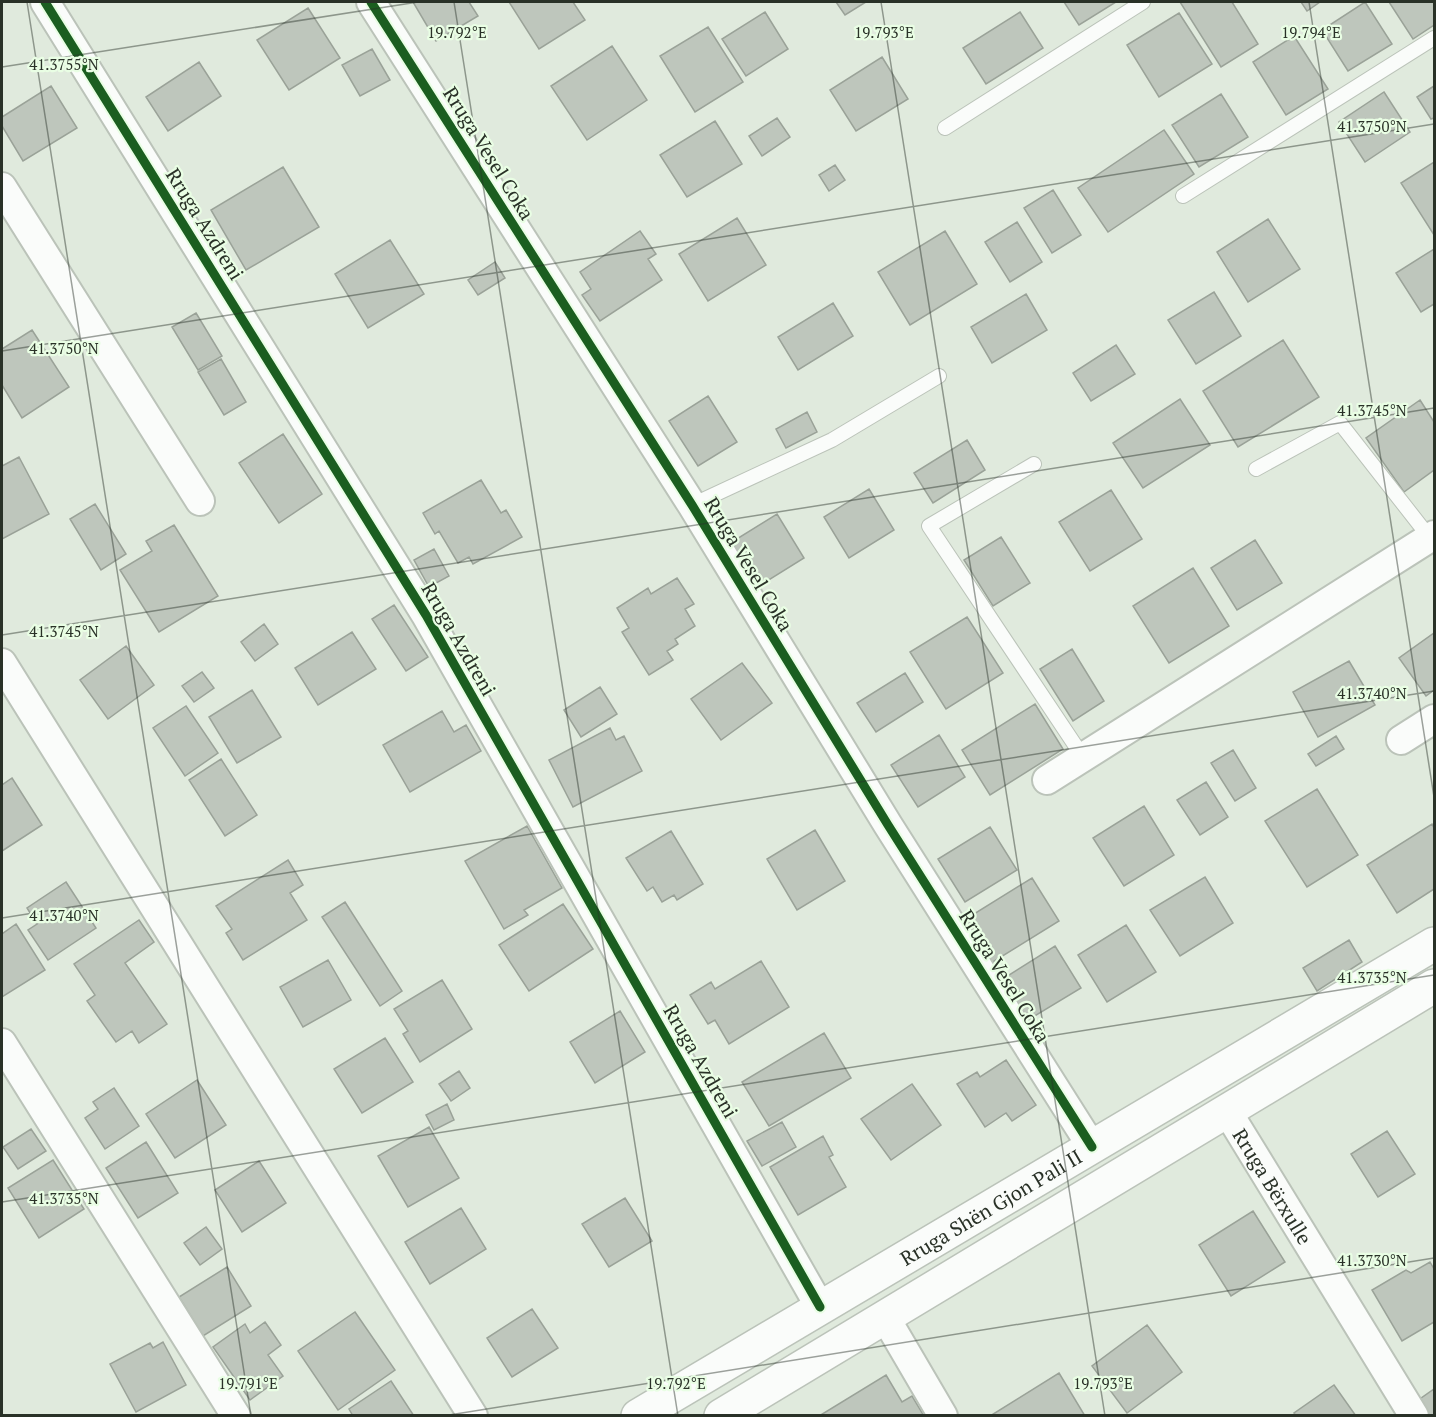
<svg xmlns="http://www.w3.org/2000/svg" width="1436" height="1417" font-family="'PT Serif',serif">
  <rect width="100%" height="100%" fill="#e0eadd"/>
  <!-- building -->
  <path fill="#bec6bc" stroke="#9aa298" stroke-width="1.5" d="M413,2H469L478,16L436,41Z
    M509,2H573L585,20L539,49Z
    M836,2H866L845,15Z
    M1064,2H1116L1079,25Z
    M1180,2H1232L1258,44L1221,67Z
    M1301,2H1320L1307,11Z
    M1365,2L1392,44L1348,71L1322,30Z
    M1389,2H1434V25L1413,39Z
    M308,8L340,58L289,90L257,40Z
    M765,12L788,49L746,76L722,39Z
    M1020,12L1043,48L986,84L963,48Z
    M1179,13L1212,64L1159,97L1127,45Z
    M708,27L743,82L695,112L660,56Z
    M1294,36L1328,89L1286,115L1253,62Z
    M612,46L647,100L587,140L551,86Z
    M372,49L390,80L360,96L342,65Z
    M882,57L908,99L856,131L830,90Z
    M199,62L221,96L168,131L146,97Z
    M51,86L77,128L23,161L2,126V117Z
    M1434,86V118L1431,119L1417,97Z
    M1384,92L1410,132L1365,162L1339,122Z
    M1221,94L1248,137L1199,167L1172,125Z
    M777,118L790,137L762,156L749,136Z
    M715,121L742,164L687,197L660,155Z
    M1164,130L1194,174L1108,232L1078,188Z
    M1434,162V235L1401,183Z
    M835,165L845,180L829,191L819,175Z
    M283,167L319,227L246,270L211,210Z
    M1053,190L1081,235L1052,253L1024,208Z
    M737,218L766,265L708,301L679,254Z
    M1268,219L1300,269L1248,302L1217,252Z
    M1017,222L1042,262L1010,282L985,242Z
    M640,231L656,254L648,259L662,280L600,321L582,295L591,289L580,272Z
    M945,231L977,284L910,325L878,272Z
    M390,240L424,294L368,328L335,274Z
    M1434,249V304L1421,312L1396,273Z
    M495,262L505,278L478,295L468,280Z
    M1214,292L1241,336L1196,364L1168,320Z
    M1026,294L1047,330L992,363L971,327Z
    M833,303L853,336L798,370L778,337Z
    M196,313L222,356L198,370L172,327Z
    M32,330L69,387L22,418L2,385V349Z
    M1283,340L1319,397L1238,447L1203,391Z
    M1116,345L1135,374L1091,401L1073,373Z
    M221,359L246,402L224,415L198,372Z
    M708,396L737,442L698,466L669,421Z
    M1180,399L1210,445L1143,488L1113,443Z
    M1420,400L1434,422V470L1404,492L1366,438Z
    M807,412L817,432L786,448L776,429Z
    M283,434L322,494L279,523L239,463Z
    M967,440L985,470L933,503L914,473Z
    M19,457L49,514L2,539V466Z
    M481,480L501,513L506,510L522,537L473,564L469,557L458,563L439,531L435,534L423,513Z
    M869,489L894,530L849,558L824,517Z
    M1111,490L1142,539L1090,571L1059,522Z
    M95,504L126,554L101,570L70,519Z
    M777,514L804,558L754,589L727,545Z
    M174,525L218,596L159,632L120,570L152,551L146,541Z
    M1001,537L1030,583L993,606L964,560Z
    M1255,540L1282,583L1237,610L1211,568Z
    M434,549L449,576L429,587L414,560Z
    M1193,568L1229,626L1169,663L1133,606Z
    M677,578L694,604L685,609L695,626L675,639L678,644L667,651L673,660L649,675L622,632L629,628L617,608L648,588L651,594Z
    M394,605L428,657L406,671L372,619Z
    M967,617L1003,673L946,709L910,652Z
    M264,624L278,644L255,661L241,642Z
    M352,632L376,669L318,705L295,668Z
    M1434,633V690L1426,696L1399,658Z
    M126,646L154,685L108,719L80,680Z
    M1072,649L1104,701L1073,721L1040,669Z
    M1349,661L1375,705L1318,737L1293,692Z
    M742,663L772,703L721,740L691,699Z
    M202,672L214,688L194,702L182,686Z
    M905,673L923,702L876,732L857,703Z
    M600,687L617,714L581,737L564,710Z
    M252,690L281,737L237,763L209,717Z
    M1035,704L1063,749L990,795L962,750Z
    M186,706L218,753L185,776L153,728Z
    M442,711L454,732L466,725L481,751L410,792L383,745Z
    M610,728L616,740L624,736L642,771L573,807L549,760Z
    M939,735L965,777L918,807L891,765Z
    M1336,736L1344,749L1316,766L1308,754Z
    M1233,750L1256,788L1235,801L1211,763Z
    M221,759L257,815L225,836L189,780Z
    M12,778L42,825L2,851V785Z
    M1206,782L1228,817L1200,835L1177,800Z
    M1317,789L1358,855L1307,887L1265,821Z
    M1144,806L1174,855L1124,886L1093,838Z
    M1432,824L1434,828V889L1397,913L1367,865Z
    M527,826L562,888L524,910L528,915L504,929L465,861Z
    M990,827L1017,870L965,902L938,859Z
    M815,830L845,881L797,910L767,859Z
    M671,831L703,884L677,900L674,895L662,902L653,887L647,891L626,858Z
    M288,860L303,885L290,893L307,920L243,960L226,933L232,929L216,906Z
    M1205,877L1233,923L1180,956L1150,910Z
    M1032,878L1059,921L988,965L961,922Z
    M66,882L96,928L48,960L28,930L37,924L27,908Z
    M345,902L402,991L380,1006L322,917Z
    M563,904L593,949L529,991L499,945Z
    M139,920L154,942L125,963L167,1024L139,1043L132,1031L116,1042L87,1001L95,995L74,964Z
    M16,924L45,970L2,997V934Z
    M1126,925L1156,972L1107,1002L1078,955Z
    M1349,940L1362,962L1317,991L1303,968Z
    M1055,946L1081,988L1023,1023L998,982Z
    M328,960L351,1000L303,1027L280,987Z
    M761,961L789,1007L729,1044L715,1020L708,1024L690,995L711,982L715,989Z
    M442,980L472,1029L420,1062L403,1034L408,1031L394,1009Z
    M620,1011L645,1052L595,1083L570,1042Z
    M824,1033L851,1078L769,1126L742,1082Z
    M385,1038L413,1082L362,1113L334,1069Z
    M1006,1060L1036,1105L1012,1121L1006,1113L985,1127L957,1084L977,1072L980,1077Z
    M459,1071L470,1088L451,1101L439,1084Z
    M197,1080L226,1125L175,1158L146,1114Z
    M912,1084L941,1125L891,1160L861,1119Z
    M114,1088L139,1126L105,1149L85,1118L98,1109L93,1102Z
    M447,1104L454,1120L434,1130L426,1115Z
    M782,1122L796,1147L762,1166L747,1141Z
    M429,1127L459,1178L408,1207L378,1156Z
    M31,1129L46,1151L18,1169L3,1147Z
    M1387,1131L1415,1174L1378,1197L1351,1154Z
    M823,1136L833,1155L829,1157L846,1187L798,1215L770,1167Z
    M146,1142L178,1193L138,1218L106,1168Z
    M53,1160L84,1209L39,1238L8,1188Z
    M259,1161L286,1203L242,1232L215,1190Z
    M625,1198L652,1241L609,1267L582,1224Z
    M461,1208L486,1249L430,1284L405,1242Z
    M1253,1211L1285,1262L1231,1296L1199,1245Z
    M206,1227L222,1249L200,1265L184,1243Z
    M1430,1262L1434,1269V1322L1402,1341L1372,1290L1406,1270L1411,1273Z
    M227,1267L251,1306L203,1336L179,1297Z
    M532,1309L558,1348L512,1377L487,1338Z
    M355,1312L395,1370L338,1410L298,1351Z
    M265,1322L281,1345L268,1355L283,1376L250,1400L213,1347L245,1324L250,1333Z
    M1147,1325L1182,1372L1127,1413L1092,1366Z
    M163,1342L186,1385L136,1412L110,1364L150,1343L153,1348Z
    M1059,1373L1085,1416H990Z
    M886,1375L902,1402L912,1396L924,1416H819Z
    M391,1381L414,1416H353L349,1409Z
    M1334,1385L1356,1416H1296L1294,1413Z
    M1434,1389V1416H1427L1417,1401Z"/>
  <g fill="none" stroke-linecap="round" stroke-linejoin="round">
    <defs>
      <path id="lane" d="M945,128L1143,2
        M1183,196L1434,38
        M1034,464L929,526L1083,757
        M1256,469L1340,423L1430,538
        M692,505L832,440L939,376"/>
      <g id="street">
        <path d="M45,2L426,615L820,1307"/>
        <path d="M371,2L692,505L888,825L1092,1147"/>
        <path d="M2,187L200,501"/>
        <path d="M2,663L473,1416"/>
        <path d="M1401,740L1434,719"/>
        <path d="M1047,780L1434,535"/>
        <path d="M2,1043L236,1416"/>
        <path id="s1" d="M1227,1111L1414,1416"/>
        <path d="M885,1317L943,1416"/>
      </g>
      <g id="secondary">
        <path id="s2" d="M638,1416L1434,944"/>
        <path d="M721,1416L1434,986"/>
      </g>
    </defs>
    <!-- lane casing -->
    <use href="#lane" stroke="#bbc3b9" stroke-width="16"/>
    <!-- street casing -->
    <use href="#street" stroke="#bbc3b9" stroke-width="32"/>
    <!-- secondary casing -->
    <use href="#secondary" stroke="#bbc3b9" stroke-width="36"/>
    <!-- lane -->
    <use href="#lane" stroke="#fafcfa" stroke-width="14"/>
    <!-- street -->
    <use href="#street" stroke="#fafcfa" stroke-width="28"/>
    <!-- secondary -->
    <use href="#secondary" stroke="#fafcfa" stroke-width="33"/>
    <defs>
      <path id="cycleway" d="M45,2L426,615L820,1307
        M371,2L692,505L888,825L1092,1147"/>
    </defs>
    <!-- cycleway casing -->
    <use href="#cycleway" stroke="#e9fee4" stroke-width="13"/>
    <!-- cycleway -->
    <use href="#cycleway" stroke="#1b5e20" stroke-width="9"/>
  </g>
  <!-- ticks -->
  <path fill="none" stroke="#293127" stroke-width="1.5" stroke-opacity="0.45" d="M27,2L251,1416M454,2L678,1416M881,2L1105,1416M1309,2L1434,797M2,67L418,2M2,351L1434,124M2,635L1434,408M2,918L1434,691M2,1202L1434,975M443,1416L1434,1258"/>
  <g text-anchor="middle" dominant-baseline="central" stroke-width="4.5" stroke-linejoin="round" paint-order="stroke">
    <!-- street labels -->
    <g font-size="20" fill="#293127" stroke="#e9fee4">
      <text transform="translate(489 153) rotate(58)">Rruga Vesel Coka</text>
      <text transform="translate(205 224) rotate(58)">Rruga Azdreni</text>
      <text transform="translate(749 564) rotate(59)">Rruga Vesel Coka</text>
      <text transform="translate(459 639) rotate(60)">Rruga Azdreni</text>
      <text transform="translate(1005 976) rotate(58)">Rruga Vesel Coka</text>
      <text transform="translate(701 1061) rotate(60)">Rruga Azdreni</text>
      <text stroke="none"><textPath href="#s1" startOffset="88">Rruga Bërxulle</textPath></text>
      <text stroke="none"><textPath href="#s2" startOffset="410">Rruga Shën Gjon Pali II</textPath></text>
    </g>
  </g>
  <g font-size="15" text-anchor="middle" fill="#293127" stroke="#e9fee4" stroke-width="4.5" stroke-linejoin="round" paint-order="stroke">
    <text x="1311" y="38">19.794°E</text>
    <text x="457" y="38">19.792°E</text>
    <text x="884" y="38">19.793°E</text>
    <text x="64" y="70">41.3755°N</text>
    <text x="1372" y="132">41.3750°N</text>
    <text x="64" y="354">41.3750°N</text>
    <text x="1372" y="416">41.3745°N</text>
    <text x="64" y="637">41.3745°N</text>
    <text x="1372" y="699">41.3740°N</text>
    <text x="64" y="921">41.3740°N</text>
    <text x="1372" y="983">41.3735°N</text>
    <text x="64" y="1204">41.3735°N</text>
    <text x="1372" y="1266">41.3730°N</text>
    <text x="248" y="1389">19.791°E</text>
    <text x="676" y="1389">19.792°E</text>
    <text x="1103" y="1389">19.793°E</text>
  </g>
  <!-- border -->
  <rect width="1436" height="1417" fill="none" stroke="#293127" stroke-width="6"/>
</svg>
